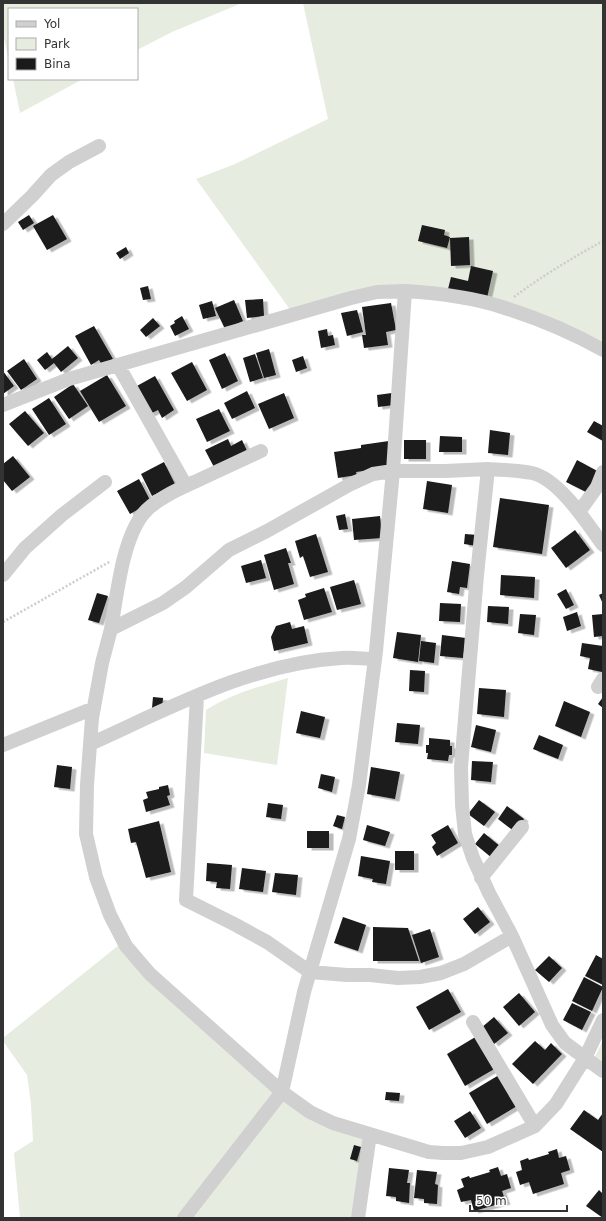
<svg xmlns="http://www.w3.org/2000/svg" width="606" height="1221" font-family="'DejaVu Sans',sans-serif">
  <defs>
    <filter id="shadow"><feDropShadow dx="4.5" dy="2.5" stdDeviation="0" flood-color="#0004"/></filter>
  </defs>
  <rect width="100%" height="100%" fill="#fff"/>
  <!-- green -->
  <path fill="#e6ecdf" d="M3,3H242L172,32L137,50V9H9V62L3,33Z
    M303,3H603V350L540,320L405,291L294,315L196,179L235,164L328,119Z
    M13,79H83L20,113Z
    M288,678L277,765L204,753L206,710C231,694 260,686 288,678Z
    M124,941L282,1092L370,1134L358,1218H20L14,1153L33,1141L31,1104L27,1075L3,1041V1038Z
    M603,1040V1071L592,1063Z"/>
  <!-- building -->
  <path fill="#1a1a1a" filter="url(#shadow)" d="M29,215L34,223L23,230L18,222Z
    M53,215L67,239L47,250L33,226Z
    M422,225L445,230L444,235L450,237L447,248L418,241Z
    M469,237L470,265L451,266L450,238Z
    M126,247L129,253L120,259L116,253Z
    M471,266L493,271L487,298L448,289L451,277L468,281Z
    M148,286L151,299L143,300L140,288Z
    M263,299L264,316L247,318L245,300Z
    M234,300L243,321L225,329L215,308Z
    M212,301L216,316L203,319L199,305Z
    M391,303L396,330L386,332L388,345L364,348L362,335H366L362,307Z
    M357,310L363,332L347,336L341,313Z
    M182,316L189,329L175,336L170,326L175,323L174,321Z
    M153,318L160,326L146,337L140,330Z
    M94,326L113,359L102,365L99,360L91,365L75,336Z
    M327,329L328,336L333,335L335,345L321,348L318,331Z
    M68,346L78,358L61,372L54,363L45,370L37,360L47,352L52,359Z
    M269,349L276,375L264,378L256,353Z
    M225,353L238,381L222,389L209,360Z
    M255,354L263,378L250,382L243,358Z
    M303,356L307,368L296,372L292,360Z
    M24,359L37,379L21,390L7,371Z
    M192,362L207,390L187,401L171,373Z
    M3,371L14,386L3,394Z
    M107,375L126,406L99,422L80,391Z
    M155,376L174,410L162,418L158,410L150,414L135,387Z
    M73,384L88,406L69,419L54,397Z
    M247,391L255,408L232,419L224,403Z
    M284,393L294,418L269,429L258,404Z
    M392,393L394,405L378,407L377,395Z
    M49,398L66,424L49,435L32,409Z
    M219,409L230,431L207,442L196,419Z
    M25,411L44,433L28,446L9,424Z
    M594,421L603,426V441L587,432Z
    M490,430L510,433L508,455L488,453Z
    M440,436L462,437V452H439Z
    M228,439L231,446L242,440L248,453L215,469L205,450Z
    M404,440H426V459H404Z
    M389,441L393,467L356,472L357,475L338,478L334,452L361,448V445Z
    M13,456L30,477L12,491L3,480V464Z
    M577,460L599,472L588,493L566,482Z
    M164,462L175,484L152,496L141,474Z
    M139,479L151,502L130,514L117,491Z
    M427,481L452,485L448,513L423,509Z
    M500,498L549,505L542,554L493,547Z
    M345,514L348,529L339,530L336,516Z
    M380,516L382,538L354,540L352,519Z
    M575,530L590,550L566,568L551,548Z
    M316,534L328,572L310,577L303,556L300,558L295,541Z
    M465,534L478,535L477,546L464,544Z
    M286,548L291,563H288L294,584L274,590L264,555Z
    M261,560L266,578L246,583L241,566Z
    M452,561L470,564L467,588L460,587L459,594L447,592Z
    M501,575L535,577L534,598L500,595Z
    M354,580L361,604L337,610L330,587Z
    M324,588L332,612L304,620L298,600L306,597L305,594Z
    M566,589L574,605L566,609L557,594Z
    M97,593L108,596L99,623L88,620Z
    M603,593V604L599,595Z
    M440,603L461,604L460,622L439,621Z
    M488,606L509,607L508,624L487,622Z
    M577,612L581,626L567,631L563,617Z
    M520,614L536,615L534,635L518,633Z
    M603,614V636L594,637L592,615Z
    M290,622L292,629L304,626L308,643L274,651L271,637L276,626Z
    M397,632L421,635L418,662L393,658Z
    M442,635L466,638L463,658L440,656Z
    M421,641L436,643L434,663L419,661Z
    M582,643L603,646L602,672L588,669L590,658L580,656Z
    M410,670L425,671L424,692L409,691Z
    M479,688L506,690L504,717L477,714Z
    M153,697L163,698L162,709L152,708Z
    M603,697V708L598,704Z
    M564,701L590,712L581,737L555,726Z
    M301,711L325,717L320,738L296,733Z
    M397,723L420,725L418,744L395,742Z
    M476,725L496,730L491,752L471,747Z
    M539,735L563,745L558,759L533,749Z
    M429,738L450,740V746H452V755H449L448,761L427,759L428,753H426V745H429Z
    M472,761L493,762L491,782L471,780Z
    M57,765L72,767L70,789L54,787Z
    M371,767L400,772L395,799L367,794Z
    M321,774L335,777L332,792L318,788Z
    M168,785L170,795L167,796L170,805L146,812L143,800L148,798L146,792L159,789V787Z
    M479,800L495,812L484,826L468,814Z
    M268,803L283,805L281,819L266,817Z
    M507,806L524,819L515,832L498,819Z
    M337,815L345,817L342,829L333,826Z
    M159,821L171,872L146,878L136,842L131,843L128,829Z
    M367,825L390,832L385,846L363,840Z
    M448,825L458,843L437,856L432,847L436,843L431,835Z
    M307,831H329V848H307Z
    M484,833L501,847L492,858L475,844Z
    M395,851H414V870H395Z
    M361,856L390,861L386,884L372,882L373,879L358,876Z
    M207,863L232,865L230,889L216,888L217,882L206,881Z
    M242,868L266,871L263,892L239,889Z
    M275,873L298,875L296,895L272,892Z
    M478,907L490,922L475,934L463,919Z
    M343,917L366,925L358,951L334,943Z
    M373,927L408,928L419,961H373Z
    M430,929L439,957L421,963L412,935Z
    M596,955L603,959V985L585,976Z
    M549,956L562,968L549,982L535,970Z
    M584,977L603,987L592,1011L572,1001Z
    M448,989L461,1012L429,1030L416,1007Z
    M519,993L535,1012L519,1026L503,1007Z
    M572,1003L591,1012L582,1030L563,1020Z
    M494,1017L508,1033L494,1044L481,1028Z
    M477,1036L496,1068L465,1086L447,1054Z
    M535,1041L545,1050L551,1043L562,1054L533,1084L512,1064Z
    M499,1075L517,1106L487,1124L469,1093Z
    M386,1092L400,1093L399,1101L385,1100Z
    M584,1110L598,1120L603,1113V1152L570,1129Z
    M470,1111L481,1128L465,1138L454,1121Z
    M354,1145L361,1147L357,1161L350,1159Z
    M557,1149L559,1158L566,1156L570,1170L561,1173L564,1184L533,1194L529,1182L520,1185L516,1172L522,1170L520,1161L528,1158L529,1160L549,1154L548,1152Z
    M498,1167L501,1176L507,1174L511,1188L502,1191L506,1202L474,1211L471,1200L461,1202L457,1190L464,1187L461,1179L469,1176L470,1178L490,1172L489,1170Z
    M389,1168L409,1170L407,1183H410L409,1203L396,1201V1197L386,1196Z
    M417,1170L437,1172L435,1184L438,1185L437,1204L424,1203V1199L414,1198Z
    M599,1190L603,1194V1218L586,1206Z"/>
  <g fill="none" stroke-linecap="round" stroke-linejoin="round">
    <!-- path -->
    <path stroke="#cdcdcd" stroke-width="2.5" stroke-dasharray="2 2" stroke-linecap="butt" d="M514,297C542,276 572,258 603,241
      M3,622L111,561"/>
    <!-- minor -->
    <path stroke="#d0d0d0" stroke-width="14" d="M3,224L32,196L51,175L69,162L99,146
      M405,291C438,293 471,297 502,307C537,318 571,332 603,350
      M118,365L186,486
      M3,405L69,379L351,298L377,292L405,291L393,471H445L488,469L477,575L461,767L462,805L465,834L473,858L489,893L512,936L552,1025L565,1043L603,1071
      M261,451C242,460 222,469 203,478C184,487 156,498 143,514C122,541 117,595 111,629L163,603L186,587L229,550L267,531L349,485L373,474L393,471L376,651L359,785L349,839L304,992L282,1092L310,1112L333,1123L429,1152L443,1153H461L488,1147L535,1126L556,1104L585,1058L603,1020
      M488,469C502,470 518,470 532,473C559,479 587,523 603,545
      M579,512L597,487L603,472
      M3,575L25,548L62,515L105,482
      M111,629L102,663L92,718L87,785L86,834L96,877L110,915L126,946L150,974L282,1092L184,1218
      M598,687L603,679
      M197,696L186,900L234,924L267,942L310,972L347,975H370L398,978L420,977L441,973L464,964L512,936
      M90,744C170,708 252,663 341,658C352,657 364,659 375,659
      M3,745L94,708
      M481,878L522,827
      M473,1022L535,1126
      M358,1218L370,1134"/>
  </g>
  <!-- border -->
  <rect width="606" height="1221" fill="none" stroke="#333333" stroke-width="8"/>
  <!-- legend -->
  <rect x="8" y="8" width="130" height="72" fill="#ffffff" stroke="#adadad"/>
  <rect x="16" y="21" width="20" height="6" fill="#d0d0d0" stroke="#adadad"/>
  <text x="44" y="28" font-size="12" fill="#333333">Yol</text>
  <rect x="16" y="38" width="20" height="12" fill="#e6ecdf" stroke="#adadad"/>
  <text x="44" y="48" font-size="12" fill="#333333">Park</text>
  <rect x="16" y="58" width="20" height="12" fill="#1a1a1a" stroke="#adadad"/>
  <text x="44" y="68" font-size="12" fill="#333333">Bina</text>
  <!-- scale -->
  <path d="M470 1205v6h97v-6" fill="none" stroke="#333333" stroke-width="2"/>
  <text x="476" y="1205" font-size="12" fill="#333333" stroke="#ffffff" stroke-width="3" paint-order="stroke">50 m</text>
</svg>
